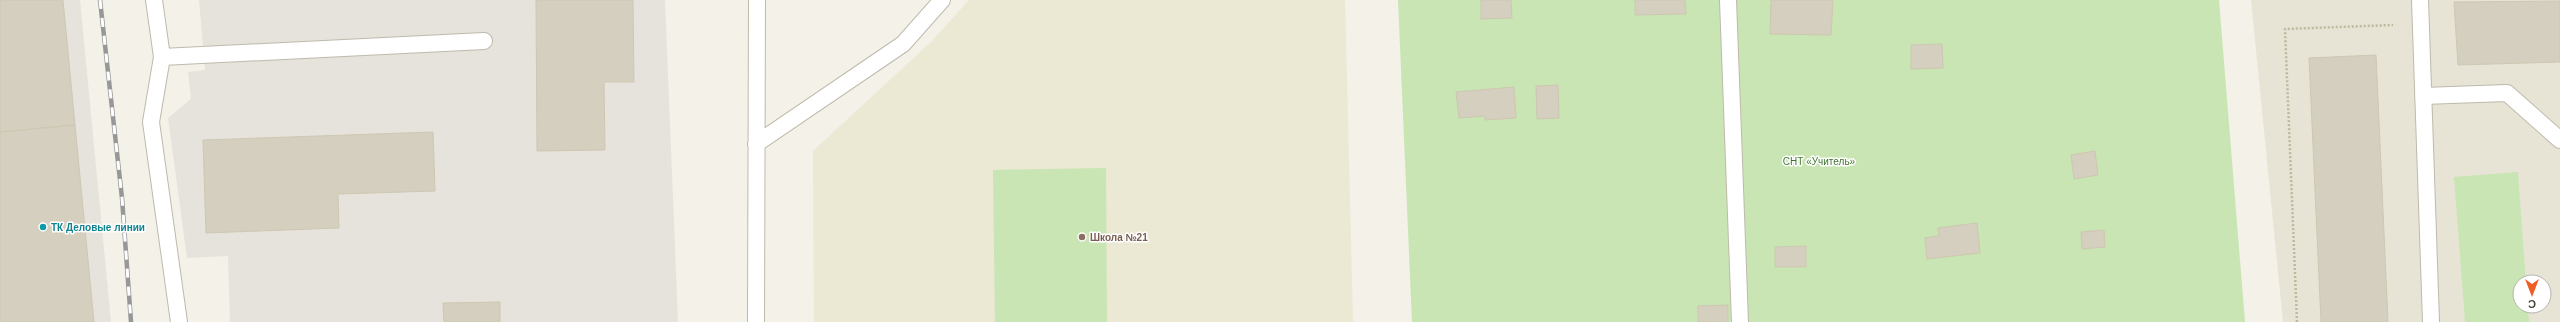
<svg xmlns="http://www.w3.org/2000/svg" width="2560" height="322" font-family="Helvetica,sans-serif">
  <rect width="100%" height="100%" fill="#f3f1e8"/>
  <!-- residential -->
  <path fill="#e7e4d6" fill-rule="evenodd" d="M2251,0H2560V322H2283ZM2520,282H2544V306H2520Z"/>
  <!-- industrial -->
  <path fill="#e6e3dd" d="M0,0H80L111,322H0Z
    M199,0H665L678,322H230L228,256L187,258L168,118L191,99L188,72L205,70Z"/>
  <!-- education -->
  <path fill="#ebe8d3" d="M969,0H1345L1353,322H814L813,151L931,42Z"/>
  <!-- green -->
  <path fill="#c8e5b3" d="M1398,0H2219L2245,322H1412Z
    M1106,168L1107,322H995L993,170Z
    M2518,172L2526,282H2520V306H2528L2529,322H2465L2454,177Z"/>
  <!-- building -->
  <path fill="#d4cfbe" stroke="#cec7b2" d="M0,0H63L75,125L0,132Z
    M536,0H633L634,82H604L605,150L537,151Z
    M1481,0H1511L1512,18L1481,19Z
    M1635,0H1685L1686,14L1635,15Z
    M1771,0H1833L1831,35L1770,34Z
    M2560,1V62L2458,65L2454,2Z
    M1942,44L1943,68L1911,69V45Z
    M2376,55L2388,322H2321L2309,58Z
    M1558,85L1559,118L1537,119L1536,86Z
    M1514,87L1516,118L1485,120V116L1459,118L1456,92Z
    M75,125L94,322H0V132Z
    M433,132L435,191L338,194L339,228L206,233L203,140Z
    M2095,151L2098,175L2074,179L2071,155Z
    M1977,223L1980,253L1927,259L1925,238L1939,236L1938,228Z
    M2104,230L2105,247L2082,249L2081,232Z
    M1806,246V267H1775V247Z
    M500,302V322H444L443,303Z
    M1728,305V322H1698V306Z"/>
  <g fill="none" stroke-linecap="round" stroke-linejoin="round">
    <defs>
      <path id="lane" d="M154,0L162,57L151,122L179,322
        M1728,0L1740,322
        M2420,0L2431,322
        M162,57L484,41
        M2423,96L2507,93L2560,140
        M756,144L903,44L942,0
        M756,322L757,0"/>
    </defs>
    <!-- lane casing -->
    <use href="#lane" stroke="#bebaab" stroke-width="18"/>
    <!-- path -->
    <path stroke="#bfb89d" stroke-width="2.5" stroke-dasharray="2 2" stroke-linecap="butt" d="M2297,322L2285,29L2393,25"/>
    <!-- lane -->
    <use href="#lane" stroke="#fff" stroke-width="16"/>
    <defs>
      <path id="rail" d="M100,0L122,198L131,322"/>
    </defs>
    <!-- rail casing -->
    <use href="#rail" stroke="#979797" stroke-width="4.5"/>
    <!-- rail -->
    <use href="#rail" stroke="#fff" stroke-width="3" stroke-dasharray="9" stroke-linecap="butt"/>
  </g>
  <!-- markers -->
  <circle fill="#0f9aa8" stroke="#fff" stroke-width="1.5" cx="43" cy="227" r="4"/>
  <circle fill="#8d6e63" stroke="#fff" stroke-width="1.5" cx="1082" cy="237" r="4"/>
  <g text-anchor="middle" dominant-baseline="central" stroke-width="3" stroke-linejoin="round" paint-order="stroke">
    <!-- park labels -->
    <g font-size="10" fill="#3e752d" stroke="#fff">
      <text x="1819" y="161">СНТ «Учитель»</text>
    </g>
    <!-- culture labels -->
    <g font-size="10" font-weight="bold" fill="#0d838f" stroke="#fff" text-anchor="start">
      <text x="51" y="227">ТК Деловые линии</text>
    </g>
    <!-- education labels -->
    <g font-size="10" font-weight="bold" fill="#785e54" stroke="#fff" text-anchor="start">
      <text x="1090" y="237">Школа №21</text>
    </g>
  </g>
  <!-- north arrow -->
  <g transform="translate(2532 294) rotate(180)"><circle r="19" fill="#ffffff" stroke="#b5b3af"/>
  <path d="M0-3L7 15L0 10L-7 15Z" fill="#ee5f24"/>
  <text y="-6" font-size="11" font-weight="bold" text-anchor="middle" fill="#464237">С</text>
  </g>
</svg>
